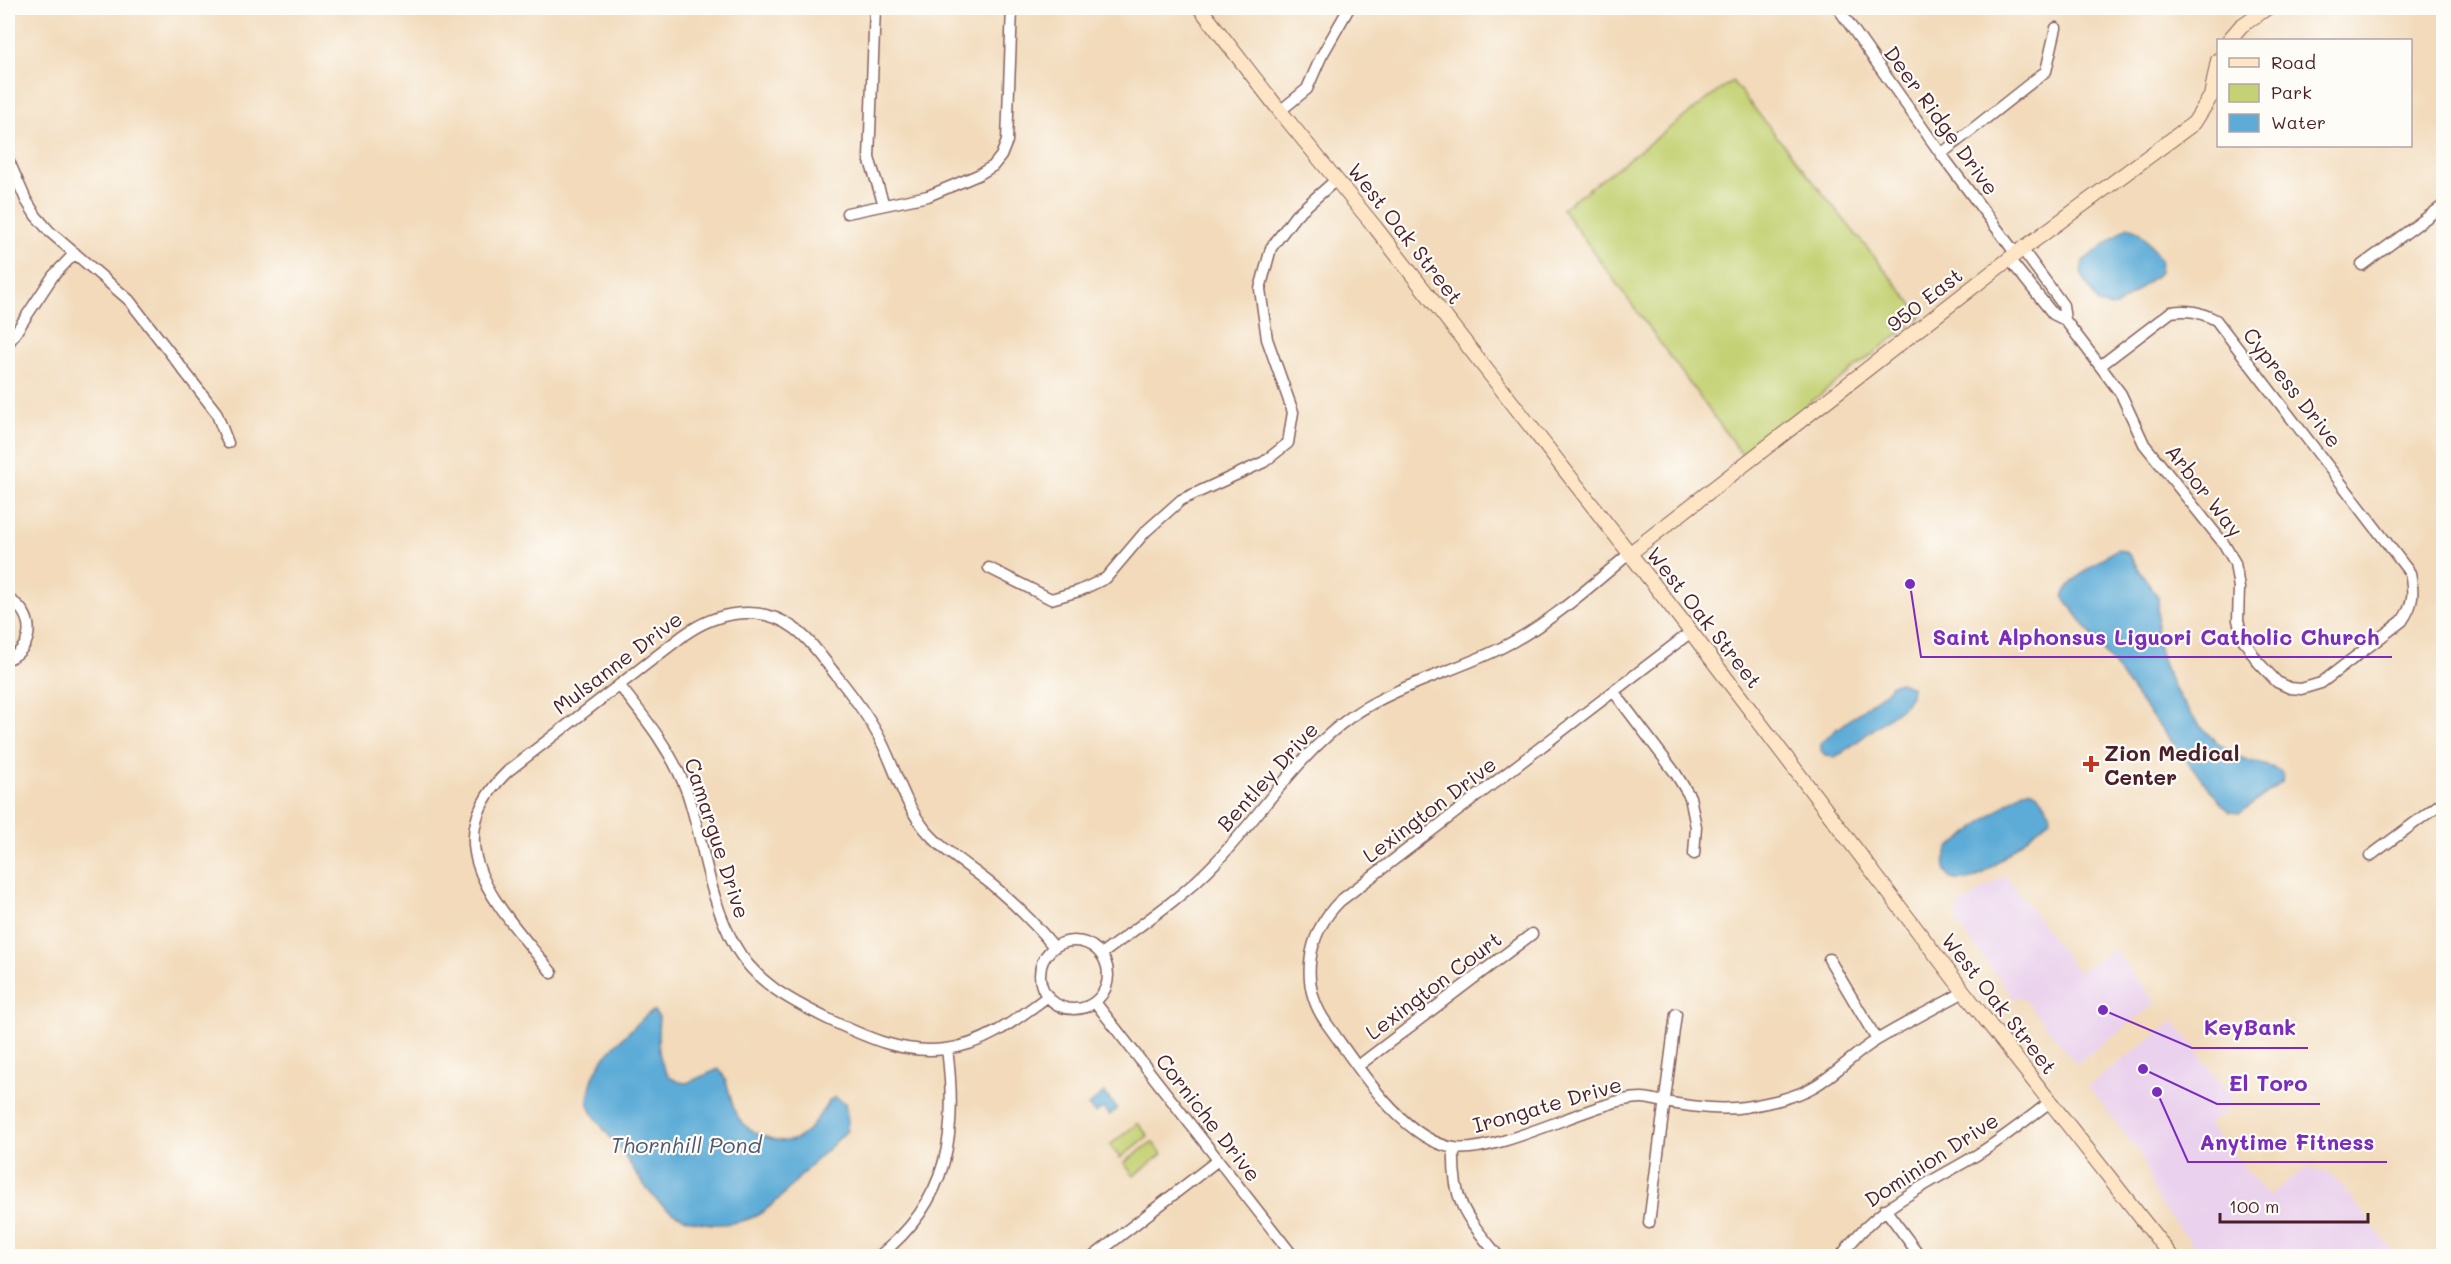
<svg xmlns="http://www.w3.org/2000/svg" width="2451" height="1264" font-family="Mali,sans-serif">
  <rect width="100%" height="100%" fill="#fdfcf7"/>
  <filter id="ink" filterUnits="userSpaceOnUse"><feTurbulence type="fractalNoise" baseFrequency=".0167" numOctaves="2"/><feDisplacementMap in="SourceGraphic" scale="12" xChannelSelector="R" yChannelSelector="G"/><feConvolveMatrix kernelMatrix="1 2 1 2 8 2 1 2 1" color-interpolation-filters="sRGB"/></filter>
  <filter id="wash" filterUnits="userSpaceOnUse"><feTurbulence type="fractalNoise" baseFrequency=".008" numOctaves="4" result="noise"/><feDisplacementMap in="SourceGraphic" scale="24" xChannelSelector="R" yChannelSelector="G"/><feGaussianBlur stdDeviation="1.35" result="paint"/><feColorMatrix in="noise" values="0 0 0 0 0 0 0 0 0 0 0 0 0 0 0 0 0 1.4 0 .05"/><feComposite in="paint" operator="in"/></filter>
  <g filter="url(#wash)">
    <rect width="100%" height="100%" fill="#f2daba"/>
    <!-- built -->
    <path fill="#ead1ed" d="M2005,875L2078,972L2114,949L2156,1003L2076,1064L2022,996L2014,999L1956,922L1958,907Z
      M2174,1021L2232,1097L2228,1109L2208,1125L2268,1196L2306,1168L2332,1174L2397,1256H2202L2158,1202L2141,1155L2088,1086Z"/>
    <!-- green -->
    <path fill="#c4d274" stroke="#877850" stroke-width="1.5" d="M1732,81L1922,316L1742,455L1562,209Z
      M1138,1123L1148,1136L1120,1158L1110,1145Z
      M1152,1142L1162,1154L1134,1176L1124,1163Z"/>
    <!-- water -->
    <path fill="#5dacd7" stroke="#546681" stroke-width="1.5" d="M2128,227C2143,230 2152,249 2161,260L2160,272L2119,305L2112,307L2098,304L2081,273L2083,261Z
      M2117,549L2127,552L2158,597C2160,612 2154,627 2158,643C2166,686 2198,733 2235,755C2249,763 2273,765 2283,773L2282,782L2240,813L2230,812L2220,802L2142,704L2063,596C2069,579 2102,559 2117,549Z
      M1900,682L1912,687L1911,696L1905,705L1842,753L1834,757L1825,756L1821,750V742L1836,730L1837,727L1839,728L1890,688V685Z
      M2029,790C2040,792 2050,808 2050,819L1983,874C1971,880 1964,882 1951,879C1942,869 1943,859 1949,848L2022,792Z
      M654,1011L659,1017C657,1039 655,1082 687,1083L719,1069C730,1082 729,1103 738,1117C746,1132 780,1146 796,1139C810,1133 821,1112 830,1100L835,1097L845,1103L848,1121L847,1130C836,1143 823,1153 811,1165C795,1181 781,1200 761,1213C748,1221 729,1225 713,1224C667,1221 650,1196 627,1159C620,1147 586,1112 588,1099C593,1062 611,1049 636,1025C642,1020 646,1013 654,1011Z
      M1104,1093L1117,1108L1110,1115L1103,1108L1095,1113L1088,1106Z"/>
  </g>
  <g filter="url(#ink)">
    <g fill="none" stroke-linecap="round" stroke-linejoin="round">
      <defs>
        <path id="street" d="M875,8L869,158L884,205
          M1838,8L1941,154L2016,254
          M1280,111L1307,89L1321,57L1349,8
          M1941,154L2046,71L2056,28
          M8,159L26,200L36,216L50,232L129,300L216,412L228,443
          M847,213L928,196L978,175L993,166L1001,156L1007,141L1012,8
          M2022,249L2063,305L2065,320
          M2009,259L2053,314L2065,320L2088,350L2121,394L2144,444L2224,544L2235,563L2239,588L2238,620L2243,639L2258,662L2277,682L2290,688L2301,689L2321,683L2402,621C2414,604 2414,592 2410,573L2216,320C2200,312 2188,309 2171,312L2100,366
          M2362,265L2444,205
          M8,344L53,276L75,253
          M989,568L1051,599L1079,591L1106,578L1145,532L1181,500L1264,462L1288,443L1293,412L1267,339L1260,289L1271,248L1296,215L1337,179
          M8,599C35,612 36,647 8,659
          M1691,632L1340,901C1306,935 1299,985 1327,1024C1357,1065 1401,1139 1454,1148C1488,1154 1570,1115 1606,1105C1617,1101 1630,1098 1642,1098C1649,1098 1657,1101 1664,1102C1690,1106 1719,1111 1745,1107C1768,1103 1795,1098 1815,1086C1837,1073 1855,1053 1877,1040C1905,1023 1935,1008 1964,992
          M619,685C646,719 672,751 687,792C704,842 708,897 734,944C755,983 793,1002 832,1021C868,1038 903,1054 945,1049C985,1045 1017,1019 1048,996
          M1614,692L1676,774L1690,797L1696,827L1694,854
          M2370,856L2444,801
          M1040 975a34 34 0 1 1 68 0a34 34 0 1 1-68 0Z
          M1102,954C1140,925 1182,898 1215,863C1261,815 1297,755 1352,716C1396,686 1449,673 1497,650C1547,626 1587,589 1629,554
          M1829,959L1877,1040
          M552,973C503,910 430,846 508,771L684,635C716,612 759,603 794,628C811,640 823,659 836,675C853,696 870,718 882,743C896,771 904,803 924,828C944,853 973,868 997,889C1018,907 1037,926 1054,947
          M1095,1002L1293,1256
          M1358,1066L1532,934
          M1454,1148C1452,1203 1466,1216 1498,1256
          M1885,1209L1920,1256
          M1649,1223L1676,1014
          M879,1256C949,1201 958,1133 947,1049
          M1094,1256L1218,1160
          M1841,1256C1876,1206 1925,1186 1975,1156C2001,1140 2026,1120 2050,1102"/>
        <path id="secondary" d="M1200,8L1280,111L1375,227L1691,632L1964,992L2171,1256
          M2229,40L2241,26L2267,8
          M1629,554L2009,259L2194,123L2211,96L2218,60"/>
      </defs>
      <!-- street casing -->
      <use href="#street" stroke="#85605d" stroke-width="13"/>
      <!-- secondary casing -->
      <use href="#secondary" stroke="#85605d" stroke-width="16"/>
      <!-- street -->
      <use href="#street" stroke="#fff" stroke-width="10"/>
      <!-- secondary -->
      <use href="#secondary" stroke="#fde5c5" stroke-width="14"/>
    </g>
  </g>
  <!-- markers -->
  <path fill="#c8321e" stroke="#fdfcf7" stroke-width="2" d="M2088 755h6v6h6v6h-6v6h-6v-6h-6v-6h6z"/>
  <g text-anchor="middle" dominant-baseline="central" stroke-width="4.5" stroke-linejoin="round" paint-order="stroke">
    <!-- street labels -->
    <g font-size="21" fill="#4a1f2b" stroke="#fdfcf7">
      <text transform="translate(1942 120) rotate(54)">Deer Ridge Drive</text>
      <text transform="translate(1406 233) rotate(52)">West Oak Street</text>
      <text transform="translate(1924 299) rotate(-38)">950 East</text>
      <text transform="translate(2293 387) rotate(52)">Cypress Drive</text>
      <text transform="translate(2205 490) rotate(52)">Arbor Way</text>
      <text transform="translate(1705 617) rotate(52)">West Oak Street</text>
      <text transform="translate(617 662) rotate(-37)">Mulsanne Drive</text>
      <text transform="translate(1267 776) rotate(-48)">Bentley Drive</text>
      <text transform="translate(1429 809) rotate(-37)">Lexington Drive</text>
      <text transform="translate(718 838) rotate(72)">Camargue Drive</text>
      <text transform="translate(1433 985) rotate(-37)">Lexington Court</text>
      <text transform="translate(2000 1003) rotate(52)">West Oak Street</text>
      <text transform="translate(1547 1104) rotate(-16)">Irongate Drive</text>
      <text transform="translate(1209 1117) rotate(52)">Corniche Drive</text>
      <text transform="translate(1931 1159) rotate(-33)">Dominion Drive</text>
    </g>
    <!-- poi labels -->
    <g font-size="21" font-weight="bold" fill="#4a1f2b" stroke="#fdfcf7" text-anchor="start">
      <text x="2104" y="752">Zion Medical<tspan x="2104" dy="24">Center</tspan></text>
    </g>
    <!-- water labels -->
    <g font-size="22" font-style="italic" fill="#525770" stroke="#fdfcf7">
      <text x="686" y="1144">Thornhill Pond</text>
    </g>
  </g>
  <!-- callouts -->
  <path fill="none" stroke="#7b2cbf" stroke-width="2" d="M1910 584L1921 657H2392M2103 1010L2192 1048H2308M2143 1069L2217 1104H2320M2157 1092L2188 1162H2387"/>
  <g fill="#7b2cbf" stroke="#fdfcf7" stroke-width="2">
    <circle cx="1910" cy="584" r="6"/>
    <circle cx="2103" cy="1010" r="6"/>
    <circle cx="2143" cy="1069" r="6"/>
    <circle cx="2157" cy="1092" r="6"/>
  </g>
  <g font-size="22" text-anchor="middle" font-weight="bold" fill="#7b2cbf" stroke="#fdfcf7" stroke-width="4.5" stroke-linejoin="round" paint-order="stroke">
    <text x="2156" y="645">Saint Alphonsus Liguori Catholic Church</text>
    <text x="2250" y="1035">KeyBank</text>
    <text x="2268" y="1091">El Toro</text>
    <text x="2287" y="1150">Anytime Fitness</text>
  </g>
  <!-- margin -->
  <rect width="2451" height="1264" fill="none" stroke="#fdfcf7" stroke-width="30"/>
  <!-- legend -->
  <rect x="2217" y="39" width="195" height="108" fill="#fdfcf7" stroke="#b5a4a5" stroke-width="1.5"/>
  <rect x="2229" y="58" width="30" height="9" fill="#fde5c5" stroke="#b5a4a5" stroke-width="1.5"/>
  <text x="2271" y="69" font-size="18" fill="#4a1f2b">Road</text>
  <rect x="2229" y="84" width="30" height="18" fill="#c4d274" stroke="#b5a4a5" stroke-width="1.5"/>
  <text x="2271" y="99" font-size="18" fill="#4a1f2b">Park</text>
  <rect x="2229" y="114" width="30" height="18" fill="#5dacd7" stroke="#b5a4a5" stroke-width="1.5"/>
  <text x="2271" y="129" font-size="18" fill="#4a1f2b">Water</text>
  <!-- scale -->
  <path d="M2220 1213v9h148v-9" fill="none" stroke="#4a1f2b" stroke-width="3"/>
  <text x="2229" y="1213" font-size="18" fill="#4a1f2b" stroke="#fdfcf7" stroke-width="4.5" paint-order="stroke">100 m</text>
</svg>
